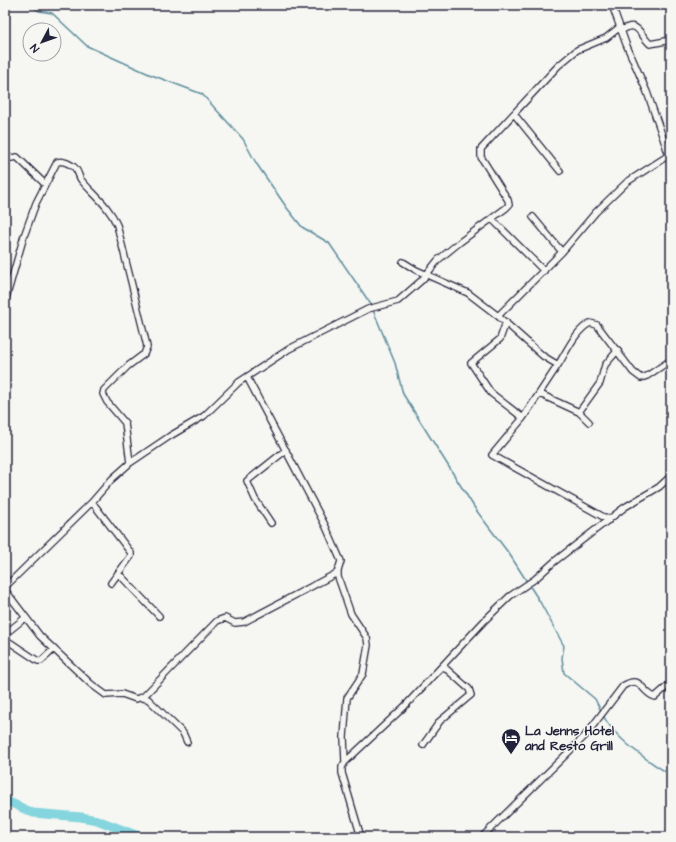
<svg xmlns="http://www.w3.org/2000/svg" width="676" height="842" font-family="'Architects Daughter',sans-serif">
  <rect width="100%" height="100%" fill="#f6f6f2"/>
  <filter id="ink" filterUnits="userSpaceOnUse"><feTurbulence type="fractalNoise" baseFrequency=".025" numOctaves="2"/><feDisplacementMap in="SourceGraphic" scale="8" xChannelSelector="R" yChannelSelector="G"/><feConvolveMatrix kernelMatrix="1 2 1 2 8 2 1 2 1" color-interpolation-filters="sRGB"/></filter>
  <g filter="url(#ink)">
    <g fill="none" stroke-linecap="round" stroke-linejoin="round">
      <!-- stream -->
      <path stroke="#5d8d9c" stroke-width="1.5" d="M31,5L39,11L52,13L87,46L149,74L202,94L243,139L256,163L287,208L302,227L329,243L372,306
        M373,310L395,363L403,394L476,510L510,555L540,602L564,646L562,658L564,673L595,699L601,711
        M603,715C614,738 649,762 671,775"/>
      <!-- river -->
      <path stroke="#84d5dd" stroke-width="9" d="M5,800L33,813L81,817L97,820L141,837"/>
      <defs>
        <path id="street" d="M612,5L626,44L647,92L671,161
          M621,31C638,19 639,34 650,44L671,40
          M514,114L560,171
          M5,159L17,157L45,184
          M533,217L562,252
          M492,219L544,271
          M403,262L416,270L468,293L498,316L562,252L596,212L627,182L669,155
          M5,302L24,236L36,203L57,162C63,160 70,164 74,167C79,171 78,177 82,181C95,196 109,206 117,225L146,342L147,347L144,354L128,366L104,390L103,394L107,402L125,423L130,463
          M498,316L543,356L558,365C567,351 575,331 590,323L597,325L633,372L641,378L647,376L671,360
          M506,322L500,339L471,363L491,393L523,418
          M558,365L523,418L492,455L609,520
          M247,377L326,527L341,561L338,571V577L351,614L367,638L368,645L363,674L347,698L344,737L345,762
          M540,394L579,412
          M589,422L579,412L600,383L605,365L618,350
          M92,502L131,553V556L111,583
          M271,523L255,499L247,481L286,450
          M118,573L159,616
          M5,587L92,502L112,479L130,463L170,436L204,416L239,382L289,349L368,309L398,301L422,280L438,260L460,242L506,208L509,205L508,200L481,157V149L558,66L577,50L606,38L620,27
          M5,590L40,636L91,684L106,695L122,694L136,699L144,696L217,621L225,618L235,623L244,622L337,573
          M5,634L25,618
          M5,639L38,661H41L54,649
          M142,698L148,699L183,733L187,742
          M423,745L440,721L471,695L469,689L443,666
          M361,837L342,773V767L345,762L404,707L485,620L510,596L535,579L555,561L625,507L659,487L671,476
          M482,837L585,736L623,686C642,674 640,692 655,697L671,683"/>
      </defs>
      <!-- street casing -->
      <use href="#street" stroke="#22223b" stroke-width="8"/>
      <!-- street -->
      <use href="#street" stroke="#f6f6f2" stroke-width="5.5"/>
    </g>
  </g>
  <!-- icons -->
  <defs>
    <symbol id="hotel-pin" viewBox="-11 -11 22 30"><path d="M0 17L-7.5 6A9.5 9.5 0 1 1 7.5 6Z" fill="#22223b" stroke="#f6f6f2"/><path d="M-6-4.5h1.5V1H6V5H4.5V3h-9V5H-6ZM-4 0a1.8 1.8 0 1 1 3.6 0ZM.5 0V-2.5h3Q6-2.5 6 0Z" fill="#fff"/></symbol>
  </defs>
  <g fill-rule="evenodd">
    <use href="#hotel-pin" x="500" y="727" width="22" height="30"/>
  </g>
  <g text-anchor="middle" dominant-baseline="central" stroke-width="3" stroke-linejoin="round" paint-order="stroke">
    <!-- poi labels -->
    <g font-size="13" font-weight="bold" fill="#22223b" stroke="#f6f6f2" text-anchor="start">
      <text x="525" y="731">La Jenns Hotel<tspan x="525" dy="15">and Resto Grill</tspan></text>
    </g>
  </g>
  <!-- margin -->
  <rect width="676" height="842" fill="none" stroke="#f6f6f2" stroke-width="20"/>
  <rect x="10" y="10" width="656" height="822" fill="none" stroke="#22223b" stroke-width="1.5" filter="url(#ink)"/>
  <!-- north arrow -->
  <g transform="translate(42 42) rotate(229)"><circle r="19" fill="#f6f6f2" stroke="#a1a1a9"/>
  <path d="M0-3L7 15L0 10L-7 15Z" fill="#22223b"/>
  <text y="-6" font-size="11" font-weight="bold" text-anchor="middle" fill="#22223b">N</text>
  </g>
</svg>
